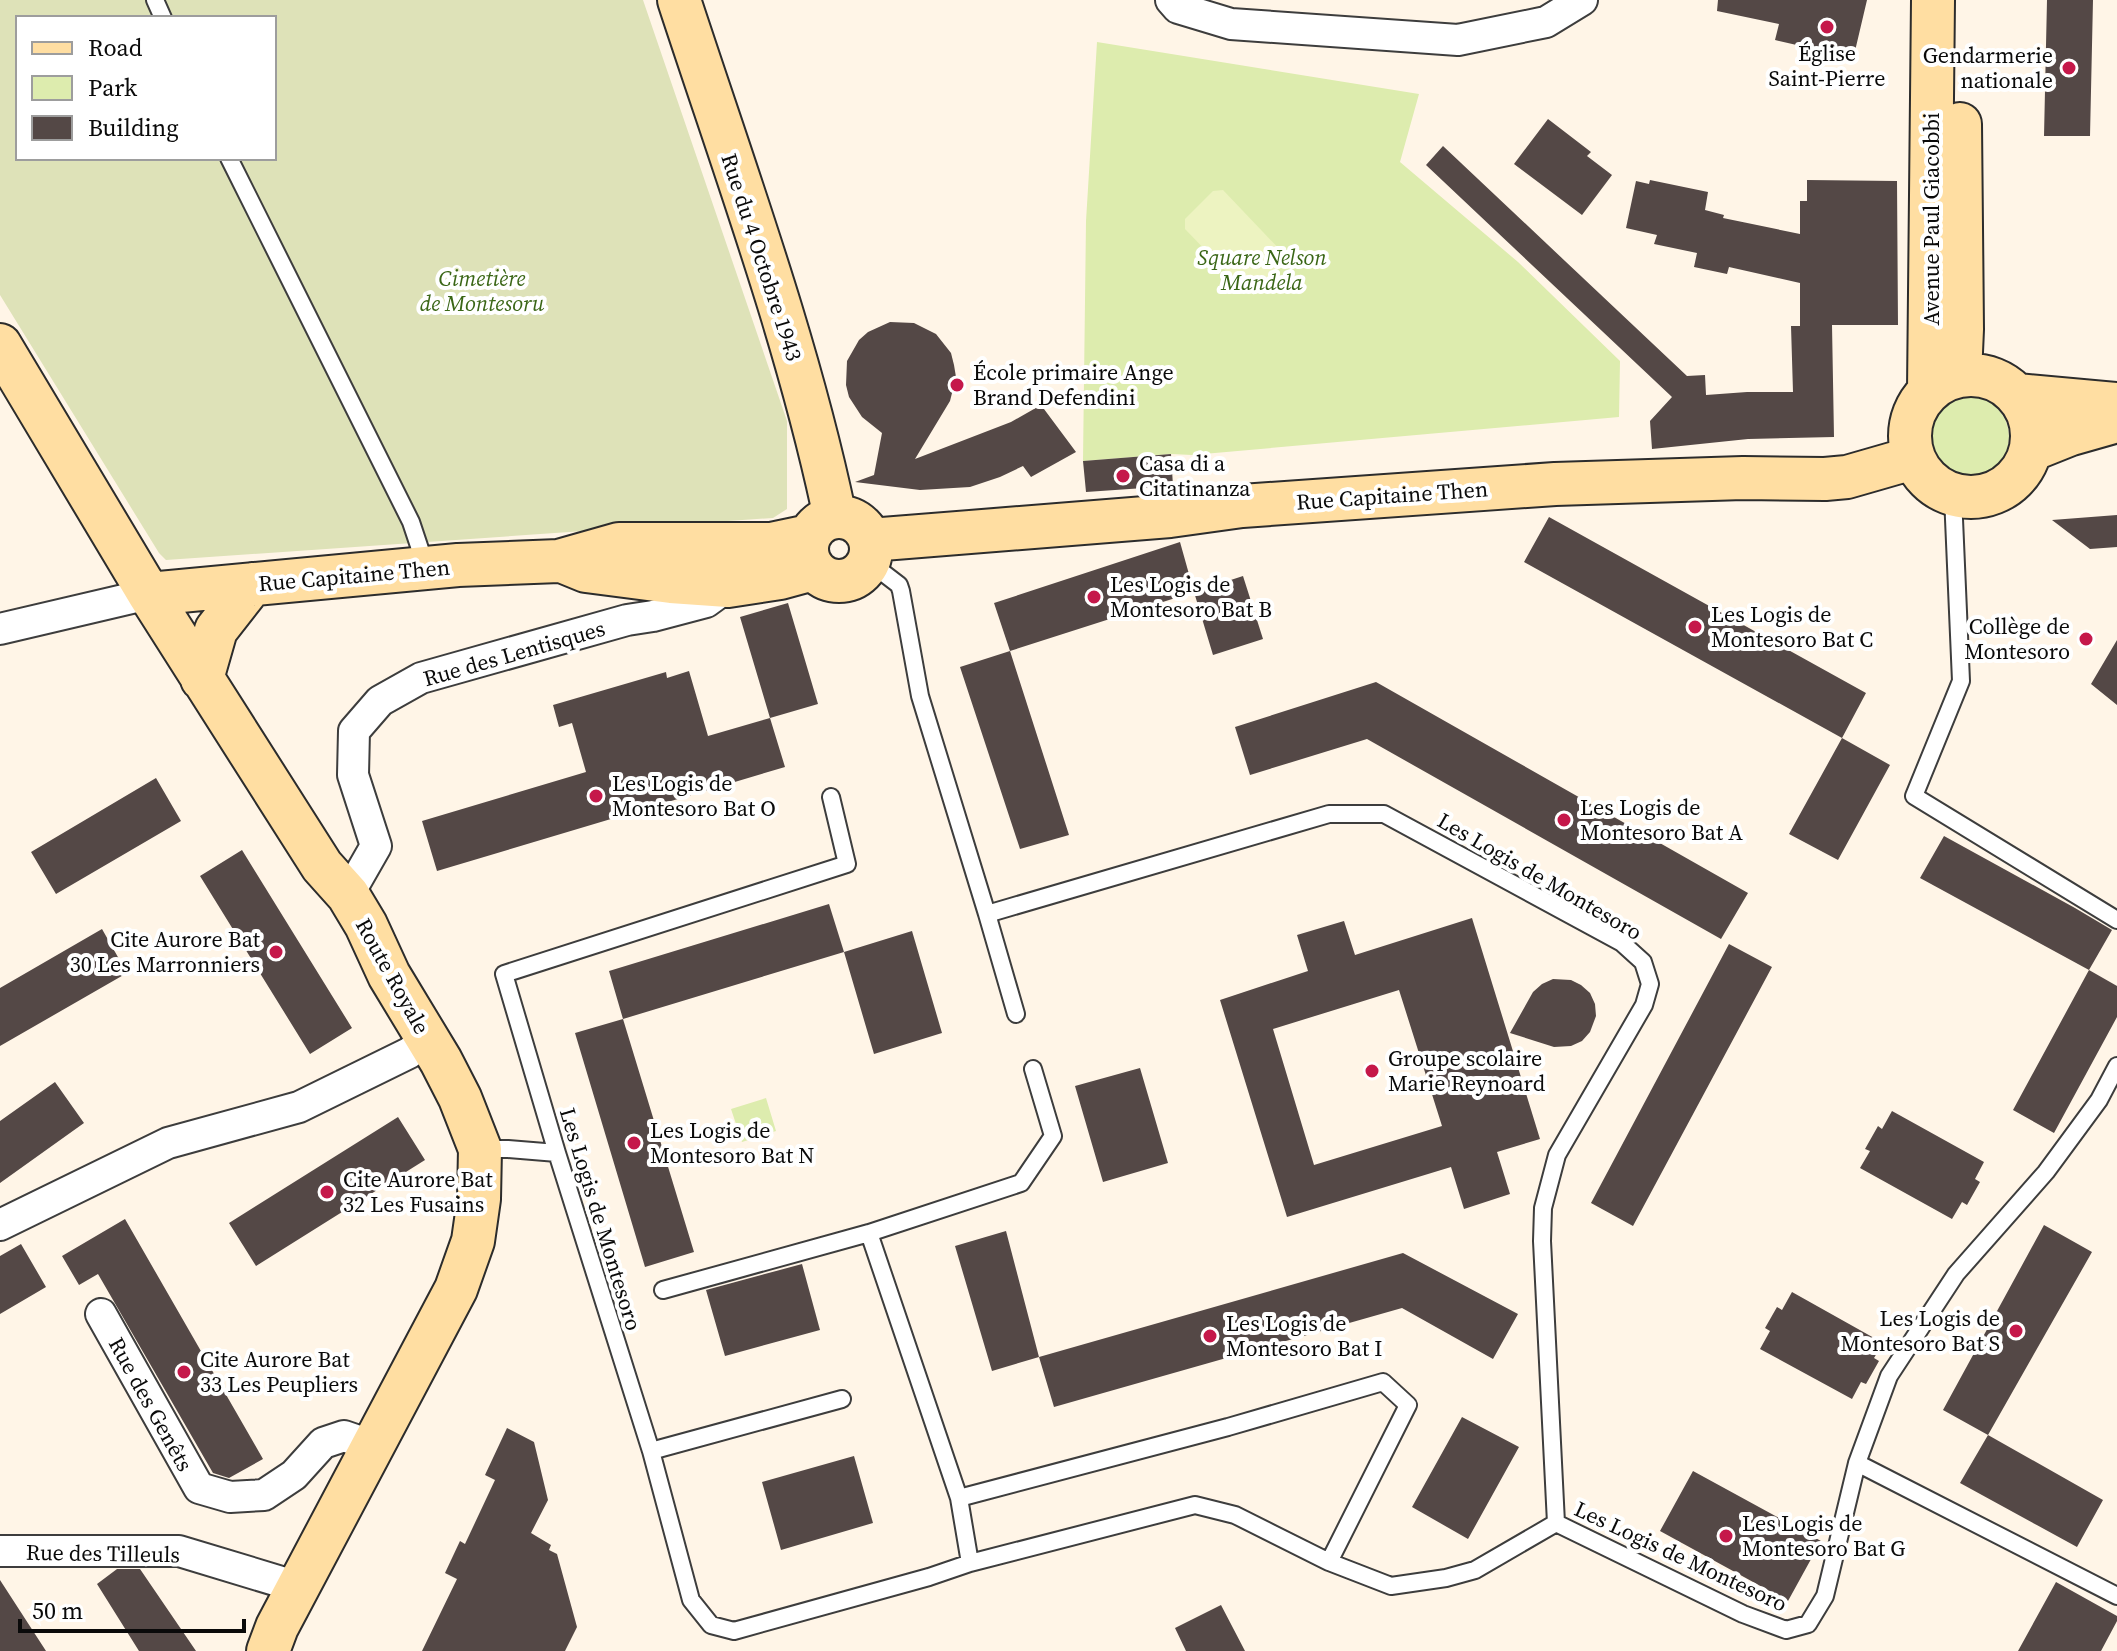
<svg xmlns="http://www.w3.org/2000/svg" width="2117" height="1651" font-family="'Source Serif 4',serif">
  <rect width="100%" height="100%" fill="#fff5e7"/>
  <!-- green -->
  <path fill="#ddecae" d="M1097,42L1419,94L1400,162L1518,262L1620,361L1619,417L1192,455L1171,454L1083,461L1086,221Z
    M1927 437a41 41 0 1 1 82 0a41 41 0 1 1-82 0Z
    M766,1098L776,1131L742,1142L731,1109Z"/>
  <!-- cemetery -->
  <path fill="#dee2b8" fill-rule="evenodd" d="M0,0H643L787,421V509L773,518L166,560L159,553L0,295ZM18,18H274V158H18Z"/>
  <!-- pitch -->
  <path fill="#edf3c1" d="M1223,190L1283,253L1284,262L1254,291L1246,292L1185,229V219L1213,191Z"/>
  <!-- building -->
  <path fill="#544846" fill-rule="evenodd" d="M1718,0H1867L1855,51L1838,47L1836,54L1775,40L1779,24L1717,11Z
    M2047,0H2093L2090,136H2044Z
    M1548,119L1591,152L1587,156L1612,175L1582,215L1514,164Z
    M1443,146L1687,376L1705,375L1706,395L1747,392H1793L1791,326H1800V283L1729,267L1727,274L1694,267L1697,253L1654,244L1657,235L1626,228L1636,181L1649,184L1650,180L1708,192L1705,210L1724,215L1723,218L1800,234V201H1807V180L1897,181L1898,325H1832L1834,437L1748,439L1652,449L1650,421L1672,397L1426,165Z
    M890,322L914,323L936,334L951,353L954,365L956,377L950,401L915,459L1011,422L1041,405L1076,452L1031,477L1023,466L1000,477L970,487L920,490L855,482L874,475L882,433L862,417L849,397L846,385L847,361L859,340L868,332Z
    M1171,454L1173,486L1086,492L1083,461Z
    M2117,515V547L2090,549L2052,520Z
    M1549,517L1866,693L1842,738L1524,562Z
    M1180,542L1194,592L1010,651L994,603Z
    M1243,576L1263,639L1213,655L1194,592Z
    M788,603L818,704L770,718L740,617Z
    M2117,640V705L2091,684Z
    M1010,651L1069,835L1020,849L960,667Z
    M689,671L708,736L770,718L785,767L437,871L422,821L586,772L572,723L559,727L553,705L666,672L667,678Z
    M1376,682L1748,893L1721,939L1367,739L1250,775L1235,727Z
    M1842,738L1890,765L1838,860L1789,834Z
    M156,778L181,821L56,894L31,852Z
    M1944,836L2075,908L2112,930L2089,970L1920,878Z
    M242,850L352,1028L310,1054L200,876Z
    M829,904L844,952L623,1019L609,971Z
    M1472,918L1540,1139L1497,1152L1510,1194L1464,1209L1451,1167L1287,1217L1220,1000L1308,971L1297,935L1344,921L1355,955ZM1399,990L1442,1126L1314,1165L1273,1029Z
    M102,929L127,973L0,1046V988Z
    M912,931L942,1033L874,1054L844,952Z
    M1729,944L1772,967L1633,1226L1591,1203Z
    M2089,970L2117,986V1017L2054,1133L2013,1110Z
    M1553,979L1571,980L1581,985L1590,993L1595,1004L1596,1016L1590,1032L1582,1041L1571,1046L1554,1047L1510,1033L1533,992L1542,984Z
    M623,1019L694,1252L645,1267L575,1033Z
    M1140,1068L1168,1163L1103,1182L1075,1086Z
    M55,1082L84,1123L0,1183V1121Z
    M1892,1111L1984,1162L1975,1179L1980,1182L1967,1205L1962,1202L1952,1219L1860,1168L1870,1151L1865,1149L1878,1126L1882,1129Z
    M398,1117L425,1160L256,1266L229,1223Z
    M125,1219L263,1459L229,1478L213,1473L98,1274L79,1285L62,1256Z
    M2044,1225L2092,1252L1988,1435L1943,1410Z
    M1006,1231L1039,1357L992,1371L955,1246Z
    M21,1244L46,1287L0,1314V1256Z
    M1403,1253L1518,1314L1493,1359L1402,1308L1054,1407L1039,1357Z
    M802,1264L820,1330L725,1356L706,1290Z
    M1792,1292L1883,1343L1874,1358L1879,1361L1866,1384L1861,1382L1852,1399L1760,1349L1770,1331L1765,1328L1777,1307L1782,1310Z
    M1462,1417L1519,1447L1468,1539L1412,1507Z
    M507,1428L534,1442L548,1500L531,1533L551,1545L549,1550L557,1554L577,1627L565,1651H422L457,1579L445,1573L460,1541L465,1544L495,1480L485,1475Z
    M1988,1435L2103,1500L2077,1547L1960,1483Z
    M854,1456L873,1523L781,1550L762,1482Z
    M1693,1471L1821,1541L1788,1601L1660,1531Z
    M117,1569H140L196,1651H139L97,1584Z
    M0,1580L46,1651H0Z
    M2056,1582L2117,1616V1621L2101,1651H2018Z
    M1221,1605L1245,1651H1186L1175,1628Z"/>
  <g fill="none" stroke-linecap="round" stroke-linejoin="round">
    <defs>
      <path id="lane" d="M155,0L163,18
        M229,158L411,522L426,567
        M1953,496L1961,681L1914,796L2117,920
        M869,562L899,585L901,591L920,696L987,914L1329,814H1384L1622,943L1643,962L1650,984L1644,1005L1557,1155L1543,1208L1542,1241L1556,1523L1475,1570L1446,1578L1391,1586L1329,1562L1235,1515L1195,1505L970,1563
        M831,797L847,864L504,974L557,1153L651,1451L691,1600L711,1625L734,1631L929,1577L970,1563L959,1498L869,1233L1021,1183L1053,1136L1033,1069
        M987,914L1016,1014
        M481,1149H508L557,1153
        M663,1290L869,1233
        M651,1451L842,1399
        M1857,1463L2117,1596
        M959,1498L1228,1427L1383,1382L1408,1405L1329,1562
        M1556,1523L1743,1614L1786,1630L1808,1624L1825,1596L1857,1463L1889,1376L1956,1274L2046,1172L2099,1100L2117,1066"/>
      <path id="street" d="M1171,0L1178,8L1231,24L1458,40L1546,22L1582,0
        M0,629L149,594
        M348,895L376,846L353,775L354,731L380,701L421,678L627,620L653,616L706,602L728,586
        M0,1225L168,1143L299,1107L409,1053L427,1039
        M101,1314L199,1488L230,1497L264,1495L294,1475L323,1443L344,1436L373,1446
        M0,1551H179L298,1587"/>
      <path id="secondary" d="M679,0C735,171 798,341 835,517
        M1960,124L1962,329L1960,375
        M0,345L149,594L322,866L348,895L366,925L389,975L441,1061L460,1098L480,1149L479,1199L473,1241L456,1289L277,1627L268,1651
        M1910 436a61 61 0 1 1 122 0a61 61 0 1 1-122 0Z
        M1929,390L1933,0
        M2017,395L2117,404
        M2031,450L2071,434L2117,421
        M807 549a32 32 0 1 1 64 0a32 32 0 1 1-64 0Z
        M870,540L1170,516L1242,506L1555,484L1743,478L1825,479L1847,477L1913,458
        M564,562L586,571L671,582L728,586L780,578L813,569
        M149,594L458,565L559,561L619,544H771L809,536
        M202,679L216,630L252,584"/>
    </defs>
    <!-- lane casing -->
    <use href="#lane" stroke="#3d3d3d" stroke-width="20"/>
    <!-- street casing -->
    <use href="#street" stroke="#3d3d3d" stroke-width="34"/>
    <!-- secondary casing -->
    <use href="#secondary" stroke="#2c2c2c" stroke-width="46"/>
    <!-- lane -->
    <use href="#lane" stroke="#fff" stroke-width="16"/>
    <!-- street -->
    <use href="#street" stroke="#fff" stroke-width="30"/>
    <!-- secondary -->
    <use href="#secondary" stroke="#ffdea2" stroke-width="42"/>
  </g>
  <!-- markers -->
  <g fill="#c5184a" stroke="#fff" stroke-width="3">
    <circle cx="1827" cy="27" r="8"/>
    <circle cx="2069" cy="68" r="8"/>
    <circle cx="957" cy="385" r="8"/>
    <circle cx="1123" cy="476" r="8"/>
    <circle cx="1094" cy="597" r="8"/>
    <circle cx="1695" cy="627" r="8"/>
    <circle cx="2086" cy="639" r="8"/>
    <circle cx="596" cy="796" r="8"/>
    <circle cx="1564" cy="820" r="8"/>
    <circle cx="276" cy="952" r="8"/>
    <circle cx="1372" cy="1071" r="8"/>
    <circle cx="634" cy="1143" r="8"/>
    <circle cx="327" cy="1192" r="8"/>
    <circle cx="2016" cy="1331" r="8"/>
    <circle cx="1210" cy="1336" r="8"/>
    <circle cx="184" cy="1372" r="8"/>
    <circle cx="1726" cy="1536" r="8"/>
  </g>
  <g text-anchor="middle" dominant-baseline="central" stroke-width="8" stroke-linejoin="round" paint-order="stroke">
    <!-- poi labels -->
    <g font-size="22" fill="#0a0a0a" stroke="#fff" text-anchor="start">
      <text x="1827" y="53" text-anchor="middle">Église<tspan x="1827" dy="25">Saint-Pierre</tspan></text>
      <text x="2053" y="55" text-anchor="end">Gendarmerie<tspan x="2053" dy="25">nationale</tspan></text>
      <text x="973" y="372">École primaire Ange<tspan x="973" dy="25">Brand Defendini</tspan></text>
      <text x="1139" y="463">Casa di a<tspan x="1139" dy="25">Citatinanza</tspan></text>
      <text x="1110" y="584">Les Logis de<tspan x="1110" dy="25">Montesoro Bat B</tspan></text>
      <text x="1711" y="614">Les Logis de<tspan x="1711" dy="25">Montesoro Bat C</tspan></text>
      <text x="2070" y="626" text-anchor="end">Collège de<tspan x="2070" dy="25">Montesoro</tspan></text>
      <text x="612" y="783">Les Logis de<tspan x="612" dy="25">Montesoro Bat O</tspan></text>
      <text x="1580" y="807">Les Logis de<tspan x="1580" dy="25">Montesoro Bat A</tspan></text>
      <text x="260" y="939" text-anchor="end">Cite Aurore Bat<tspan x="260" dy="25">30 Les Marronniers</tspan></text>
      <text x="1388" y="1058">Groupe scolaire<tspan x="1388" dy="25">Marie Reynoard</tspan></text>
      <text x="650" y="1130">Les Logis de<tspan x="650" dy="25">Montesoro Bat N</tspan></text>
      <text x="343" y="1179">Cite Aurore Bat<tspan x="343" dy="25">32 Les Fusains</tspan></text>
      <text x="2000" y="1318" text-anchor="end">Les Logis de<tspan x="2000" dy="25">Montesoro Bat S</tspan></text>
      <text x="1226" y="1323">Les Logis de<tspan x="1226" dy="25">Montesoro Bat I</tspan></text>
      <text x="200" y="1359">Cite Aurore Bat<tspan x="200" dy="25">33 Les Peupliers</tspan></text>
      <text x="1742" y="1523">Les Logis de<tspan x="1742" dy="25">Montesoro Bat G</tspan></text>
    </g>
    <!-- street labels -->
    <g font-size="22" fill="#0a0a0a" stroke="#fff">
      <text transform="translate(1931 219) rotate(-90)">Avenue Paul Giacobbi</text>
      <text transform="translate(762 257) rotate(72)">Rue du 4 Octobre 1943</text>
      <text transform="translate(1392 495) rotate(-4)">Rue Capitaine Then</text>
      <text transform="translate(354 575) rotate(-5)">Rue Capitaine Then</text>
      <text transform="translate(514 653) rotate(-16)">Rue des Lentisques</text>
      <text transform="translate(1540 876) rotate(30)">Les Logis de Montesoro</text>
      <text transform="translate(393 976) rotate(61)">Route Royale</text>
      <text transform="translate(601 1219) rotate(73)">Les Logis de Montesoro</text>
      <text transform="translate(151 1404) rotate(61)">Rue des Genêts</text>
      <text transform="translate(103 1553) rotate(1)">Rue des Tilleuls</text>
      <text transform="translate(1681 1556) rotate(25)">Les Logis de Montesoro</text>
    </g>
    <!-- park labels -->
    <g font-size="22" font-style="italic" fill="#3a6616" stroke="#fff">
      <text x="1262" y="257">Square Nelson<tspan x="1262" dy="25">Mandela</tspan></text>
      <text x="482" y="278">Cimetière<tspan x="482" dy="25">de Montesoru</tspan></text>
    </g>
  </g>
  <!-- legend -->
  <rect x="16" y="16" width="260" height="144" fill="#ffffff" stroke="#9d9d9d" stroke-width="2"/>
  <rect x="32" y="42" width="40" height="12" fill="#ffdea2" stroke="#9d9d9d" stroke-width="2"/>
  <text x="88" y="56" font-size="24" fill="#0a0a0a">Road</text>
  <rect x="32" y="76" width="40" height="24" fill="#ddecae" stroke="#9d9d9d" stroke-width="2"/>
  <text x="88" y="96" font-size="24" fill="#0a0a0a">Park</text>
  <rect x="32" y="116" width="40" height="24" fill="#544846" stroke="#9d9d9d" stroke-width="2"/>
  <text x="88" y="136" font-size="24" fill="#0a0a0a">Building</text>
  <!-- scale -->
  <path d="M20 1619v12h224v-12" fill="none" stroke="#0a0a0a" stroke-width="4"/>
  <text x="32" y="1619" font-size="24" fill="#0a0a0a" stroke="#ffffff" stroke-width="6" paint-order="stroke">50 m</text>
</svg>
